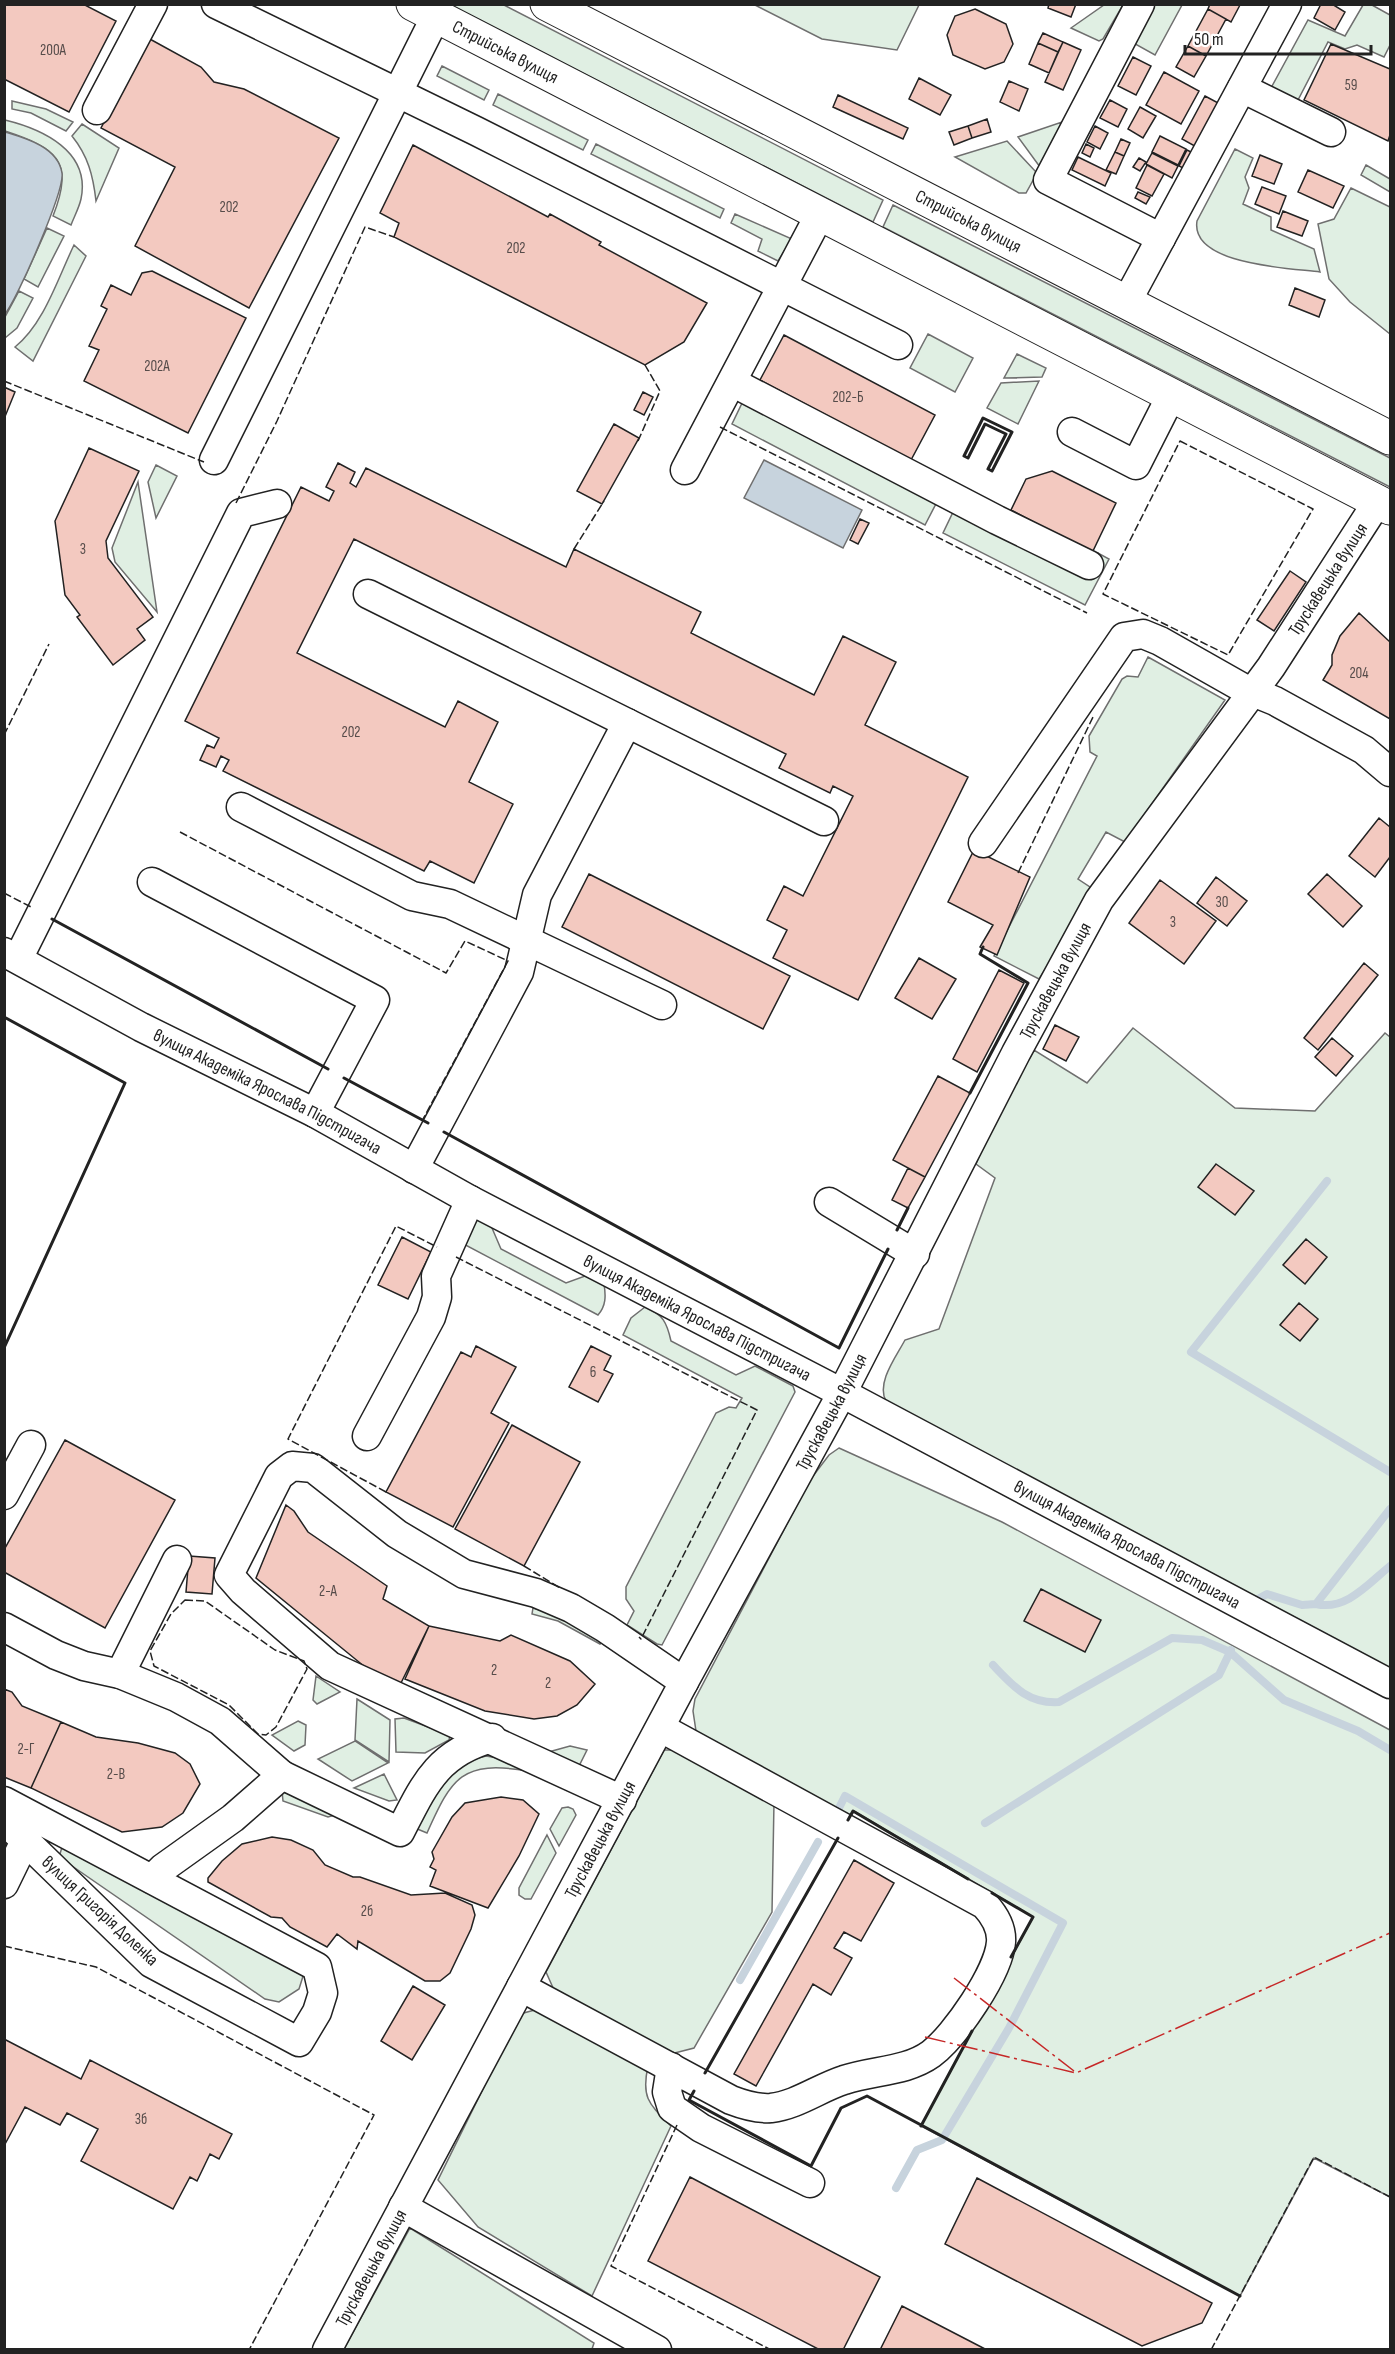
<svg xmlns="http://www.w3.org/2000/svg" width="1395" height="2354" font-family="'Sofia Sans Condensed',sans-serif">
  <rect width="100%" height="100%" fill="#fff"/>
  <!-- green -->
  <path fill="#e0efe3" stroke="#6f6f6f" stroke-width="1.5" d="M450,5H504L883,200L873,222Z
    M755,5H919L897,50L822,39Z
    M1104,5H1123L1103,39L1099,41L1071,28Z
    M1147,5H1182L1155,55L1128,40Z
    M1363,5H1372L1390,15V45L1384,57L1357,45L1345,49L1328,42L1298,100L1271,88L1308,20L1345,36Z
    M442,66L489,90L484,100L437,76Z
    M498,94L588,140L583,150L493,105Z
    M12,101L46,109L73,122L66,131L31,113L12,109Z
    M5,120C42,129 91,151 81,199C79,208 74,217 71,225L53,216C75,160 56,148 5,131Z
    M1062,122L1040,167L1018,137Z
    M82,124L119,148L96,201C93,175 88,156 72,136Z
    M1007,141L1037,173L1026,193H1019L955,157Z
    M596,144L724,209L720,218L591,154Z
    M1235,149L1253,158L1245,177L1249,188L1243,204L1271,217V230L1314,249L1320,272C1290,268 1190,265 1197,221Z
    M1366,165L1390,179V192L1361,175Z
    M1351,188L1390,207V334L1350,302L1329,279L1318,224L1334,219Z
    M893,205L1390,458V487L883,227Z
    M735,214L792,239L778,261L758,251L762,239L731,223Z
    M47,228L64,236L38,287L24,279Z
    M74,245L86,256L33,361L15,347C44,324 58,278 74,245Z
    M19,291L33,298L17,328L5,338V317Z
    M928,334L973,358L955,392L910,368Z
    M1017,354L1046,368L1042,377L1004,378Z
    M1039,381L1018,424L987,408L1001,383Z
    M745,397L939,498L925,525L732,424Z
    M156,465L177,476L156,518L148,482Z
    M138,482L157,612L115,562L112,548Z
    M955,508L1088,574L1098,553L1109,559L1085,605L943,533Z
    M1148,657L1225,700L1125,842L1106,832L1078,879L1096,891L1039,979L994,956L1097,756L1090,752L1089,736L1122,679L1127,676L1138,677Z
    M1133,1028L1235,1108L1315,1111L1385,1033L1390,1037V1674L886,1401C876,1383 896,1357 905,1340L939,1329L995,1178L976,1164L989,1132L1034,1050L1087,1083Z
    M477,1217L489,1221L501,1249L566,1283L585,1276L604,1284C606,1296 606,1306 598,1315L456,1240Z
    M645,1307C663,1314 667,1323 671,1341L736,1375L755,1366L793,1386L795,1392L662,1645L657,1644L627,1625L634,1611L626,1599V1587L716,1413L729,1407L736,1408L742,1398L623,1335L631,1318Z
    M839,1448L1002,1522L1390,1730V2197L1314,2158L1240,2296L921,2126L1033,1917L854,1811L848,1821L696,1731L693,1711L695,1699L810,1480L829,1455Z
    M533,1608L565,1617L606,1639L600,1644L558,1621L532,1614Z
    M316,1676L340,1692L317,1704L313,1700Z
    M357,1699L390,1720L389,1762L355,1740Z
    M404,1718L447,1734L450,1736L449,1740L425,1753L396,1752L395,1719Z
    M298,1721L306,1725L305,1745L294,1751L272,1735Z
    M355,1741L388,1763L352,1781L318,1759Z
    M570,1746L587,1750L578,1768L545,1753Z
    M664,1750H683L774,1802L772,1912L694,2048L667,2055L554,1990L546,1972Z
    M486,1756L510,1760L528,1771C462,1760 452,1777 427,1833L415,1828L425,1802L460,1763Z
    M384,1774L397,1800L389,1801L354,1788Z
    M282,1791L335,1815L328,1817L283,1801Z
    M568,1807L573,1809L576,1815L559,1846L550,1829L562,1808Z
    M547,1835L556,1853L531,1899H525L519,1895V1888Z
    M63,1844L304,1973L299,1989L279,2002L265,1999L59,1857Z
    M542,2008L648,2066C641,2098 649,2104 671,2126L592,2296L478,2227L438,2180L520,2014Z
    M410,2228L594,2343L592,2349H344Z"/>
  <!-- water -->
  <path fill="#c7d3dd" stroke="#6f6f6f" stroke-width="1.5" d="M5,132C25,138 58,147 62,173C65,190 17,300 5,314Z
    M764,460L862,510L843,548L744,498Z"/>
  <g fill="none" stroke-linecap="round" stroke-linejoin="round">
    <!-- stream -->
    <path stroke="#c7d3dd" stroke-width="8" d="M1327,1181L1191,1352L1390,1472
      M1258,1599L1267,1594L1302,1605L1316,1604L1390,1509
      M1316,1604C1346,1611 1368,1584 1390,1566
      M993,1665C1013,1686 1028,1704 1059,1702L1172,1638L1202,1640L1230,1652L1284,1700L1358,1731L1390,1750
      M838,1810L845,1796L1063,1923L1009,2028L942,2140L917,2150L896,2188
      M985,1823L1219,1675L1231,1650
      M740,1980L818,1842"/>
  </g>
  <!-- building -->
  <path fill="#f3c9c0" stroke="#222" stroke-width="1.5" d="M4,4H83L116,21L69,112L4,79Z
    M1049,4H1076L1071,17L1048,8Z
    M1210,4H1239L1240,5L1231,22L1208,9Z
    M1321,4H1332L1345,12L1335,30L1314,18Z
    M975,9L1006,24L1013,44L1004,62L985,69L953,55L947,35L955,16Z
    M1208,9L1226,19L1206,56L1188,46Z
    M1043,33L1063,42L1058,52L1038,43Z
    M148,38L201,67L214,82L244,89L339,138L249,308L135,246L175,167L101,128Z
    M1063,42L1081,50L1063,90L1045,82Z
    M1038,43L1058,52L1049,73L1029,64Z
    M1331,44L1390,69V135L1388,141L1304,100Z
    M1188,46L1206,56L1194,77L1176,67Z
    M1133,57L1151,66L1136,95L1118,86Z
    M1164,72L1199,91L1181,124L1146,105Z
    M919,78L951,95L940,115L909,99Z
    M1009,81L1028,89L1019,111L1000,102Z
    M838,95L908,128L903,139L833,107Z
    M1205,96L1222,105L1200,149L1182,139Z
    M1110,100L1127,109L1118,127L1100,118Z
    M1140,107L1156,116L1143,138L1128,129Z
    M987,119L991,132L972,138L968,126Z
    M968,126L972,138L954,145L949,132Z
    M1095,126L1108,133L1100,149L1087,142Z
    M1160,136L1186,149L1178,165L1152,152Z
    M1121,139L1130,143L1124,156L1115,152Z
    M1086,144L1094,148L1090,157L1082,153Z
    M413,145L548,217L550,214L601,242L599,245L707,303L684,342L645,365L394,237L399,223L380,213Z
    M1187,150L1195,154L1187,170L1179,166Z
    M1115,152L1124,156L1116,174L1106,170Z
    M1152,153L1178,166L1172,178L1146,164Z
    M1260,155L1282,164L1274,184L1252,176Z
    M1078,157L1111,173L1105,186L1072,170Z
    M1139,158L1146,162L1140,171L1133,167Z
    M1147,165L1164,174L1152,196L1136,188Z
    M1308,170L1344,186L1333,208L1298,192Z
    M1262,187L1286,196L1279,214L1255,204Z
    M1138,192L1150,197L1146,204L1135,198Z
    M1283,211L1308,221L1302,236L1277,227Z
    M152,271L246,318L188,433L84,381L99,350L89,346L107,309L101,306L111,285L131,295L142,273Z
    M1295,288L1325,300L1319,317L1289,305Z
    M784,335L935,415L911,460L760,380Z
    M4,387L15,392L4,419Z
    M643,392L653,397L644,415L634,410Z
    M614,424L639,438L602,504L577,491Z
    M89,448L139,471L106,541L108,558L153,617L137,629L145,640L113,665L77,617L80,615L65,595L55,521Z
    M338,463L355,472L350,483L356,487L366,468L566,567L574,549L701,612L691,633L814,695L843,636L896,662L865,725L968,777L858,1000L773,958L787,930L767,920L784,886L803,896L853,796L833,786L830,793L779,768L786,754L354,539L297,653L445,727L458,701L498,722L469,782L513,804L474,883L430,861L424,871L223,771L229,760L221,756L216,767L200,760L207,745L214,748L219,738L185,721L301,487L329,501L334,491L326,487Z
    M1052,471L1116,503L1092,553L1011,510L1026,479Z
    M860,519L869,523L858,544L850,540Z
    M1290,571L1306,582L1274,631L1257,620Z
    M1359,613L1390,642V719L1323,680L1332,665V655L1340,636Z
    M1379,818L1390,827V857L1375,877L1349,856Z
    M974,850L1030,877L997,955L980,947L993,925L948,902Z
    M589,874L790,976L763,1029L562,927Z
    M1327,874L1362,906L1343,927L1308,894Z
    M1216,877L1247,901L1227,926L1197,903Z
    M1160,880L1216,921L1184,964L1129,923Z
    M919,958L956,979L932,1019L895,998Z
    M1364,963L1378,975L1318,1050L1304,1038Z
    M999,970L1024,983L977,1072L953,1059Z
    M1055,1025L1079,1037L1066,1061L1043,1049Z
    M1332,1038L1353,1056L1336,1076L1315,1057Z
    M938,1076L970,1093L925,1177L893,1160Z
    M1216,1164L1254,1191L1235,1215L1198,1187Z
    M908,1168L925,1177L908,1208L892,1200Z
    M402,1237L431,1252L408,1299L378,1285Z
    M1306,1239L1327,1257L1305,1284L1283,1265Z
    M1299,1303L1318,1319L1300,1341L1280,1325Z
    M476,1346L516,1367L491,1413L509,1423L453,1527L386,1492L461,1352L471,1357Z
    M591,1346L611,1356L604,1370L613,1374L598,1402L569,1387Z
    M512,1425L580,1462L524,1566L455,1529Z
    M65,1440L175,1500L105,1628L4,1572V1550Z
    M286,1505L294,1511L308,1532L387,1586L383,1599L429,1626L399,1687L365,1667L256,1578Z
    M189,1556L215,1558L212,1594L186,1592Z
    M1041,1589L1101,1620L1085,1652L1024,1621Z
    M429,1626L500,1641L511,1635L570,1661L595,1684L577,1705L557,1716L534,1719L485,1711L405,1679Z
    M4,1689L12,1692L22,1706L61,1722L31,1788L4,1777Z
    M61,1722L96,1737L138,1743L175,1753L190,1764L200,1784L183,1813L162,1827L122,1832L31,1788Z
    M501,1797L523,1800L539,1814L519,1856L488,1908L430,1886L436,1870L430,1867L434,1859L432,1852L452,1817L465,1803Z
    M272,1837L291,1840L313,1850L325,1865L353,1877H360L411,1895L445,1893L472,1905L475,1915L471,1929L450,1973L440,1981H425L358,1941L357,1949L337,1934L327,1947L290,1927L282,1918L271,1917L208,1882V1878L222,1861L242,1844Z
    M854,1860L894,1883L861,1941L844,1932L834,1948L852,1958L831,1995L813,1984L756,2086L734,2074Z
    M413,1986L445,2005L412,2060L381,2041Z
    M4,2039L81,2079L90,2060L232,2134L219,2159L210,2154L197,2181L190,2177L173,2209L81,2161L98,2129L67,2113L60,2125L25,2107L4,2146Z
    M690,2177L880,2277L843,2350H820L648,2261Z
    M977,2178L1212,2303L1202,2323L1142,2346L945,2244Z
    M902,2306L987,2350H880Z"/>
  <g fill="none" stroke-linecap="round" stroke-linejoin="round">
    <defs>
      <g id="minor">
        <path d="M216,4L476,131L898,345"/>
        <path d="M1140,4L1048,180L1161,238"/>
        <path d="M1242,88L1331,132"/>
        <path d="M97,110L153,4"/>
        <path d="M1126,303L1287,4"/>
        <path d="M732,382L997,520L1089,565"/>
        <path d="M1072,432L1136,465L1171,396"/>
        <path d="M214,460L436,16"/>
        <path d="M685,470L820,214"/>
        <path d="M368,594L824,821"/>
        <path d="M241,807L412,896L450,904L662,1005"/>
        <path d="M983,843L1124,637L1143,634L1160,641L1243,688L1275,701L1364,750L1390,772"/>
        <path d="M152,882L375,1000L315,1113"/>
        <path id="s1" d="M4,952L141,1027L315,1113L470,1200L842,1393L1390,1684"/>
        <path d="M18,959L241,513L277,504"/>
        <path d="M414,1169L519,972L537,895L627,723"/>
        <path d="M829,1202L915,1254"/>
        <path d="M367,1436L431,1317L437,1297L436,1276L470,1200"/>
        <path d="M4,1495L31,1445"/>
        <path d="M4,1627L56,1655L84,1666L120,1674L176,1697L220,1721L282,1775"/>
        <path d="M120,1674L177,1560"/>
        <path d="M622,1800L330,1666L243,1591L229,1575L279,1476L292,1466L313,1468L397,1534L464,1574L536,1593L571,1608L605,1628L684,1682"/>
        <path d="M4,1801L317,1967L323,1993L317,2012L299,2042L151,1963L4,1820"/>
        <path d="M152,1879L163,1868L233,1818L282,1775L400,1832C424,1785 437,1753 492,1738"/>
        <path d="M4,1884L25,1841"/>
        <path d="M521,1987L731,2100C744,2105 757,2109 771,2108C797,2105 819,2088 844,2080C873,2070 906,2072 931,2054C955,2036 999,1972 1001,1942C1002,1928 995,1916 985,1905L661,1728"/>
        <path d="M671,2067L667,2092L672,2108L701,2128L810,2183"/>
        <path d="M403,2207L657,2350"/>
        <path id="s2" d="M327,2350L684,1682L842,1393L1016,1053L1099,900L1271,667L1378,501"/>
      </g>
      <g id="major">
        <path id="s3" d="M413,4L1390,508"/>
        <path id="s4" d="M547,4L1390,438"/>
      </g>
    </defs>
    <!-- minor casing -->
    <use href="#minor" stroke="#222" stroke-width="31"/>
    <!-- major casing -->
    <use href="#major" stroke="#222" stroke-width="35"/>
    <!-- minor -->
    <use href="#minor" stroke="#fff" stroke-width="28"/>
    <!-- major -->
    <use href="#major" stroke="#fff" stroke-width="33"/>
    <!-- fence -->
    <path stroke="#222" stroke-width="1.5" stroke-dasharray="8 3" stroke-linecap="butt" d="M4,381L204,462
      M720,427L1087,613
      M638,441L660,391L645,365
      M1180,441L1313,509L1228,655L1103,594Z
      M236,503L277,421L365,227L394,237
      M574,549L604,501
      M4,735L49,644
      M180,832L446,973L465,941L508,961L422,1121
      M1018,873L1093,717
      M4,893L33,908
      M456,1257L757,1410L641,1639L639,1637
      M386,1492L288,1439L396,1226L437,1247
      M524,1566L560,1588
      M185,1600L205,1601L275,1650L304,1661L307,1669L276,1727L266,1735L258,1734L229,1705L154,1666L150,1651L171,1614Z
      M4,1946L96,1967L374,2115L249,2350
      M677,2125L611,2266L771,2350
      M1211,2350L1314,2157L1390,2197"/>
    <!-- wall -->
    <path stroke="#222" stroke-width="3" d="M983,418L1012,432L992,471L988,469L1006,434L985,424L968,458L964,456Z
      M52,919L328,1069
      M4,1017L125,1083L4,1348
      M344,1078L428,1123
      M970,1093L1028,983L980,954L983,947
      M444,1132L839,1348L888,1249
      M897,1230L908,1208
      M848,1820L853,1811L968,1879
      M992,1893L1033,1917L1011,1957
      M705,2073L838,1838
      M694,2091L689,2100L811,2166L841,2108L867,2096L1240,2296
      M921,2126L972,2031"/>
    <!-- power -->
    <path stroke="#c62828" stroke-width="1.5" stroke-dasharray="21 4.5 3 4.5" stroke-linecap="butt" d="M954,1978L1074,2071
      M925,2037L1076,2073L1390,1933"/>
  </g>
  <g text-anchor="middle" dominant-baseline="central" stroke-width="4.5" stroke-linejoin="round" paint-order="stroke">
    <!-- number labels -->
    <g font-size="15" fill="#564c4a">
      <text x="53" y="50">200А</text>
      <text x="1351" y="85">59</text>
      <text x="229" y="207">202</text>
      <text x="516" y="248">202</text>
      <text x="157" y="366">202А</text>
      <text x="848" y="397">202-Б</text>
      <text x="83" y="549">3</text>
      <text x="1359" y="673">204</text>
      <text x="351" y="732">202</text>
      <text x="1222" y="902">30</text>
      <text x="1173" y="922">3</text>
      <text x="593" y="1372">6</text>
      <text x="328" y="1591">2-А</text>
      <text x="494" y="1670">2</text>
      <text x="548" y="1683">2</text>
      <text x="26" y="1749">2-Г</text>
      <text x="116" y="1774">2-В</text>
      <text x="367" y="1911">2б</text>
      <text x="141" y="2119">3б</text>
    </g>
    <!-- street labels -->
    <g font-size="18" fill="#222" stroke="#fff">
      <text stroke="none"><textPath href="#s3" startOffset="104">Стрийська вулиця</textPath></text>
      <text stroke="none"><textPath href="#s4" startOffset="474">Стрийська вулиця</textPath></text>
      <text stroke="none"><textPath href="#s2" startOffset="2037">Трускавецька вулиця</textPath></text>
      <text stroke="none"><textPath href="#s2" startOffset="1551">Трускавецька вулиця</textPath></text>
      <text stroke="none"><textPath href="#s1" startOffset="298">вулиця Академіка Ярослава Підстригача</textPath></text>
      <text stroke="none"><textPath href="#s1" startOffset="784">вулиця Академіка Ярослава Підстригача</textPath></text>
      <text stroke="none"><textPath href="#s2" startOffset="1065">Трускавецька вулиця</textPath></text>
      <text stroke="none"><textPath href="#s1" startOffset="1270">вулиця Академіка Ярослава Підстригача</textPath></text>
      <text stroke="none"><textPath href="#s2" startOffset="579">Трускавецька вулиця</textPath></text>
      <text transform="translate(100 1911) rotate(43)">вулиця Григорія Доленка</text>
      <text stroke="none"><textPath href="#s2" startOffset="93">Трускавецька вулиця</textPath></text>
    </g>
  </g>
  <!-- border -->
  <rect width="1395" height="2354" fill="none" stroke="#222222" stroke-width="12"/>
  <!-- scale -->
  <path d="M1185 45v9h186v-9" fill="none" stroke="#222222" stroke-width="3"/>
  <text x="1194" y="45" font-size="18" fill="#222222" stroke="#ffffff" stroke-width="4.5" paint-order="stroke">50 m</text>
</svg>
